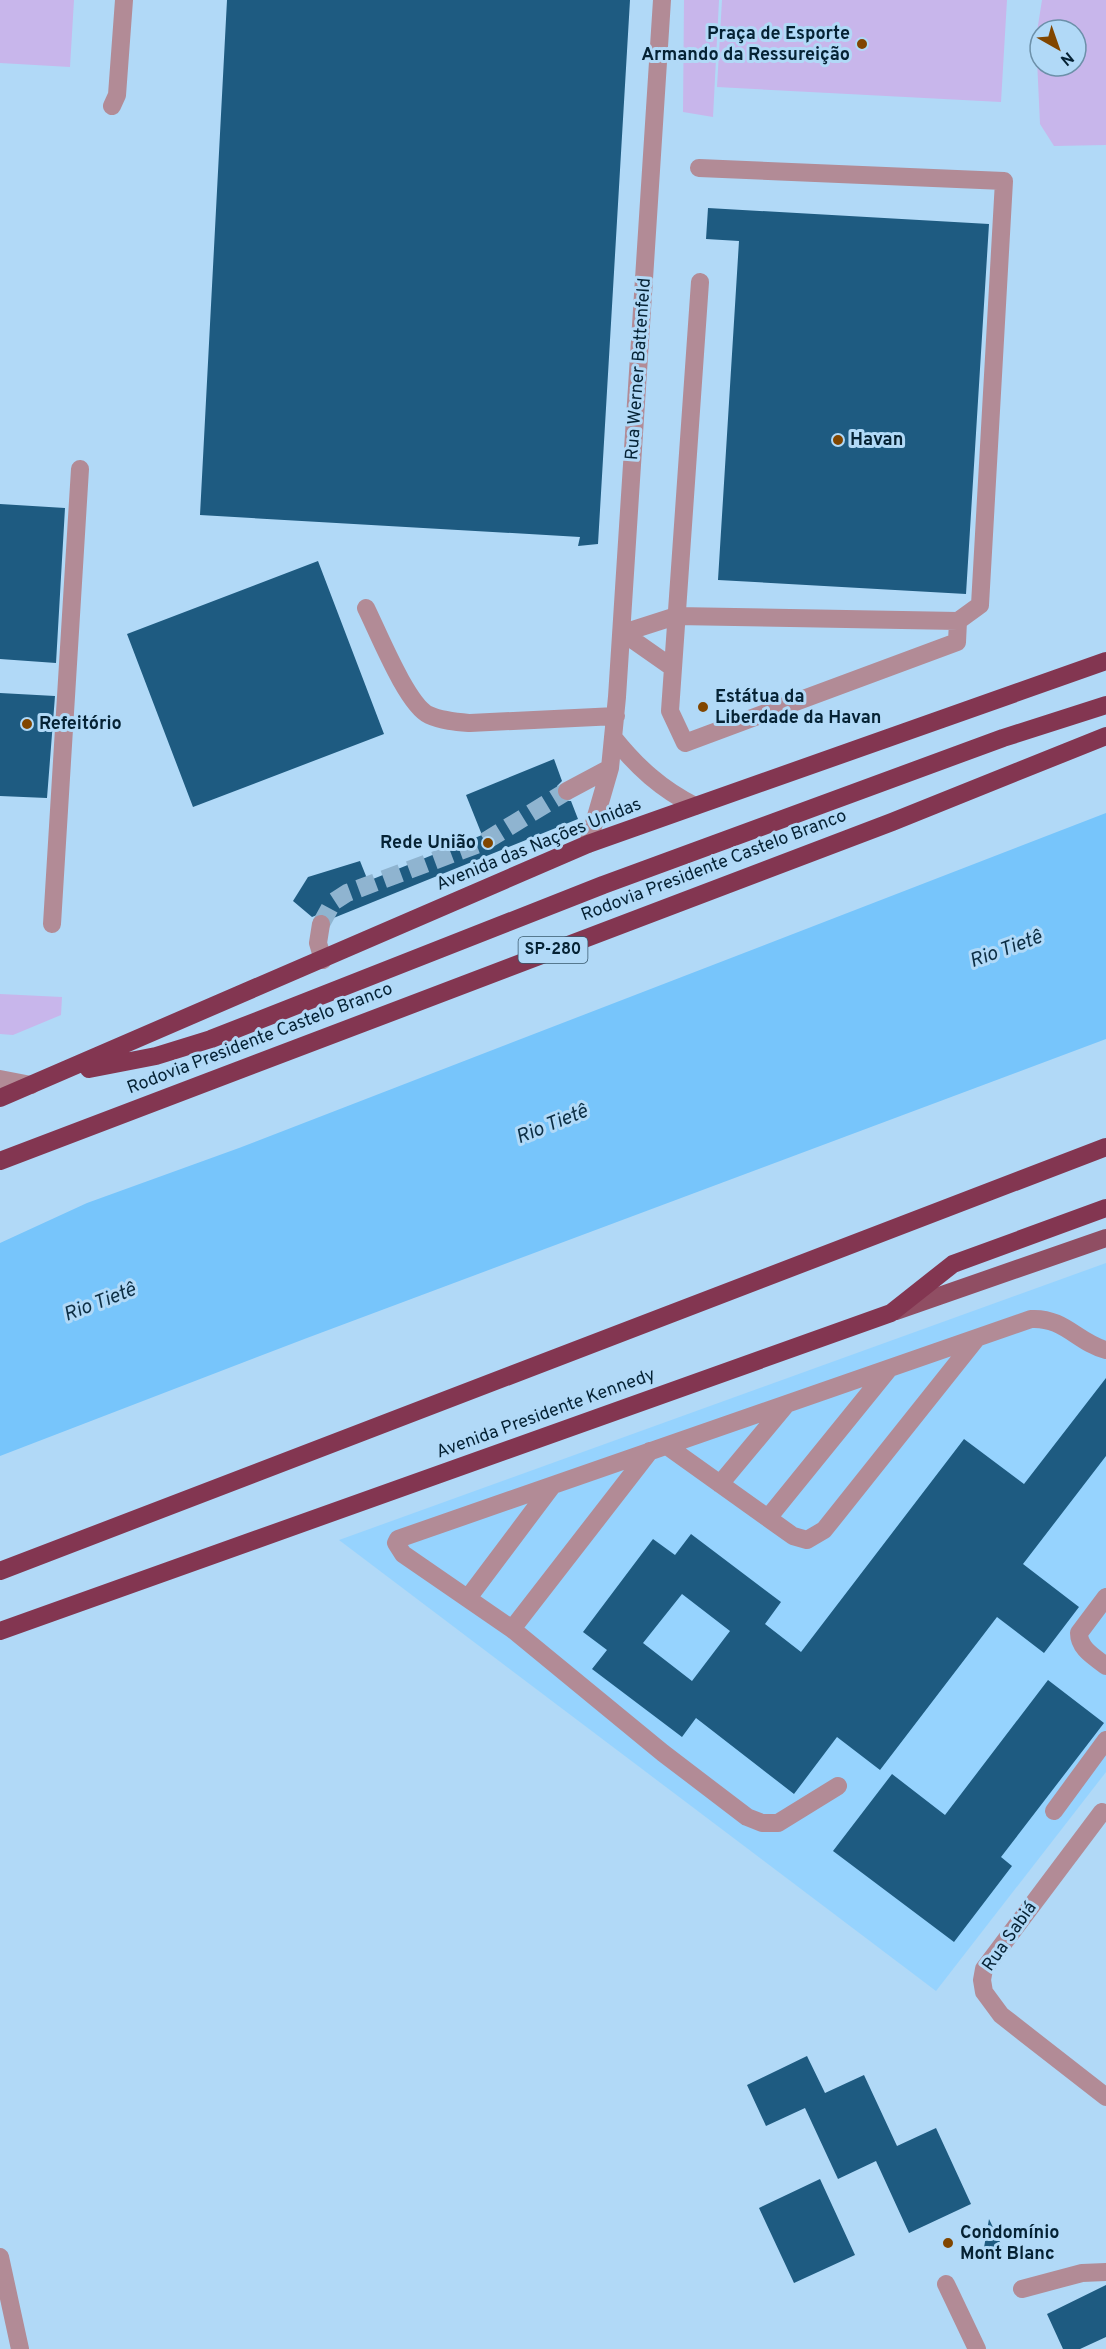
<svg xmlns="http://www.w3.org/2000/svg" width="1106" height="2349" font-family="Overpass,sans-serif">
  <rect width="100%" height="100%" fill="#b1d9f7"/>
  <!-- built -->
  <path fill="#96d3fe" d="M1106,1263V1772L936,1991L339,1540Z"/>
  <!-- green -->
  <path fill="#c8b6eb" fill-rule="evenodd" d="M0,0H74L70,67L0,63Z
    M684,0H719L713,117L683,112Z
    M722,0H1007L1001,102L717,87Z
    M1042,0H1106V145L1054,146L1040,124L1036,38ZM1040,30H1076V66H1040Z
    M0,994L62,997L61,1015L13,1035L0,1034Z"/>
  <!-- water -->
  <path fill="#77c5fb" d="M1106,813V1039L307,1338L0,1456V1243L87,1203L239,1148Z"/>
  <!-- building -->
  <path fill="#1e5b81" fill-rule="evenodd" d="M227,0H630L598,544L578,546L580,537L200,515Z
    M708,208L989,224L966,594L718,580L739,241L706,239Z
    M0,504L65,508L56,663L0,659Z
    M318,561L384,734L193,807L127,634Z
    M0,693L55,696L47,798L0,796Z
    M554,759L562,781L557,786V796L562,801H571L578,819L331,919L322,913L312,917L293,901L308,877L360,861L368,881L482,835L466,795Z
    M1106,1378V1456L1023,1564L1079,1607L1044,1653L997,1617L880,1770L837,1737L794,1794L696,1718L682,1737L592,1669L607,1650L583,1632L653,1539L675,1555L691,1534L781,1602L765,1624L801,1652L964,1439L1024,1484ZM682,1594L730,1631L692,1681L643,1643Z
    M1048,1680L1104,1723L1001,1857L1012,1866L954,1942L833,1851L892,1774L945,1815Z
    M807,2056L825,2093L864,2075L897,2146L936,2128L971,2204L909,2233L876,2161L838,2179L805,2108L766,2126L747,2085Z
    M820,2179L855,2255L794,2283L759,2208Z
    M989,2219L1003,2248L982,2259Z
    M1106,2285V2337L1080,2349H1063L1047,2314Z"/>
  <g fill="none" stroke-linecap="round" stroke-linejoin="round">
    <!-- minor-tunnel -->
    <path stroke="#8fb4d0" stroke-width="18" stroke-dasharray="18 9" stroke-linecap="butt" d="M321,924L333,902L347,893L484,842L567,791"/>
    <!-- minor -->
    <path stroke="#b28b96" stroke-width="18" d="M112,106L117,95L124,0
      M700,282L670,711L685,743L957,642L958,621
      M366,608C378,632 407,705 429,715C442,721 457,722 470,723L616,716
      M673,668L623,633L676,616L958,621L980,605L1004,181L699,168
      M613,737C637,767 661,789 695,806
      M567,791L610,768
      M588,844L610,768L617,697L662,0
      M52,924L80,469
      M321,924L318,943L323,960
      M0,1079L31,1085
      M667,1446L793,1536L807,1540L824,1530L977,1338
      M720,1484L785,1406
      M768,1518L888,1370
      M1106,1597L1079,1633C1079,1649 1095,1657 1106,1666
      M468,1598L552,1486
      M512,1629L650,1451
      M838,1786L778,1823H762L747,1817L663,1753L512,1629L403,1554L396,1543L398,1539L1031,1319C1064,1317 1078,1343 1106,1350
      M1054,1811L1106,1740
      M1102,1812L984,1969L982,1980L984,1992L1001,2015L1106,2097
      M0,2257L20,2349
      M946,2284L977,2349
      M1022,2289L1082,2273L1106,2272"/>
    <!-- major -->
    <path stroke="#904e63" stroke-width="18" d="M896,1311L1106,1238"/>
    <!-- highway -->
    <path stroke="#833651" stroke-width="18" d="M89,1069L156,1056L211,1039L603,885L1003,738L1106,705
      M0,1098L588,844L1106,661
      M0,1161L892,822L1106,736
      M0,1571L1106,1147
      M0,1631L891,1313L953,1264L1106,1208"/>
  </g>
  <!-- markers -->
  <g fill="#814600" stroke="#b1d9f7" stroke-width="2">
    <circle cx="862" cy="44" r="6"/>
    <circle cx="838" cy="440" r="6"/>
    <circle cx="703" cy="707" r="6"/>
    <circle cx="27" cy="724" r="6"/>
    <circle cx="488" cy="843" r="6"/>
    <circle cx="948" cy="2243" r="6"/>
  </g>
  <g text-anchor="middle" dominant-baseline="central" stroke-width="6" stroke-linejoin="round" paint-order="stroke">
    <!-- shield labels -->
    <rect fill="#b1d9f7" stroke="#39596e" stroke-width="1.5" x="518.5" y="937" width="69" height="26" rx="4.5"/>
    <g font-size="16" font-weight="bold" fill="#052234">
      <text x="553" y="950">SP-280</text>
    </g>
    <!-- poi labels -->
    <g font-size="18" font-weight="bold" fill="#052234" stroke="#b1d9f7" text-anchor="start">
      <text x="850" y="34" text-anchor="end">Praça de Esporte<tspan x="850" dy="21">Armando da Ressureição</tspan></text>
      <text x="850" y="440">Havan</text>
      <text x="715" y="697">Estátua da<tspan x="715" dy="21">Liberdade da Havan</tspan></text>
      <text x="39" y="724">Refeitório</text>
      <text x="476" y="843" text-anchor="end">Rede União</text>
      <text x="960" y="2233">Condomínio<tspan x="960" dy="21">Mont Blanc</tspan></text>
    </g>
    <!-- street labels -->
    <g font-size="18" fill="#052234" stroke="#b1d9f7">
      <text transform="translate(639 369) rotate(-86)">Rua Werner Battenfeld</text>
      <text transform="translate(539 845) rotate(-22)">Avenida das Nações Unidas</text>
      <text transform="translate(714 866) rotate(-21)">Rodovia Presidente Castelo Branco</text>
      <text transform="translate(260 1039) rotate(-21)">Rodovia Presidente Castelo Branco</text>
      <text transform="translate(546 1414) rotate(-20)">Avenida Presidente Kennedy</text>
      <text transform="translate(1010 1937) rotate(-55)">Rua Sabiá</text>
    </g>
    <!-- water labels -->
    <g font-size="20" font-style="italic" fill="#0c2e44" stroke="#b1d9f7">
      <text transform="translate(1006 950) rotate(-20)">Rio Tietê</text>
      <text transform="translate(552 1125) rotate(-22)">Rio Tietê</text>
      <text transform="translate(100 1303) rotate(-21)">Rio Tietê</text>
    </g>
  </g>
  <!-- north arrow -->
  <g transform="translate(1058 48) rotate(140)"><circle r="28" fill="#b1d9f7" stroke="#6c90a9" stroke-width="1.5"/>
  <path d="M0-4.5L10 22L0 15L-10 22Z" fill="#814600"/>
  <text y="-9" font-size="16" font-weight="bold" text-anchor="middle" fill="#052234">N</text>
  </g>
</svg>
